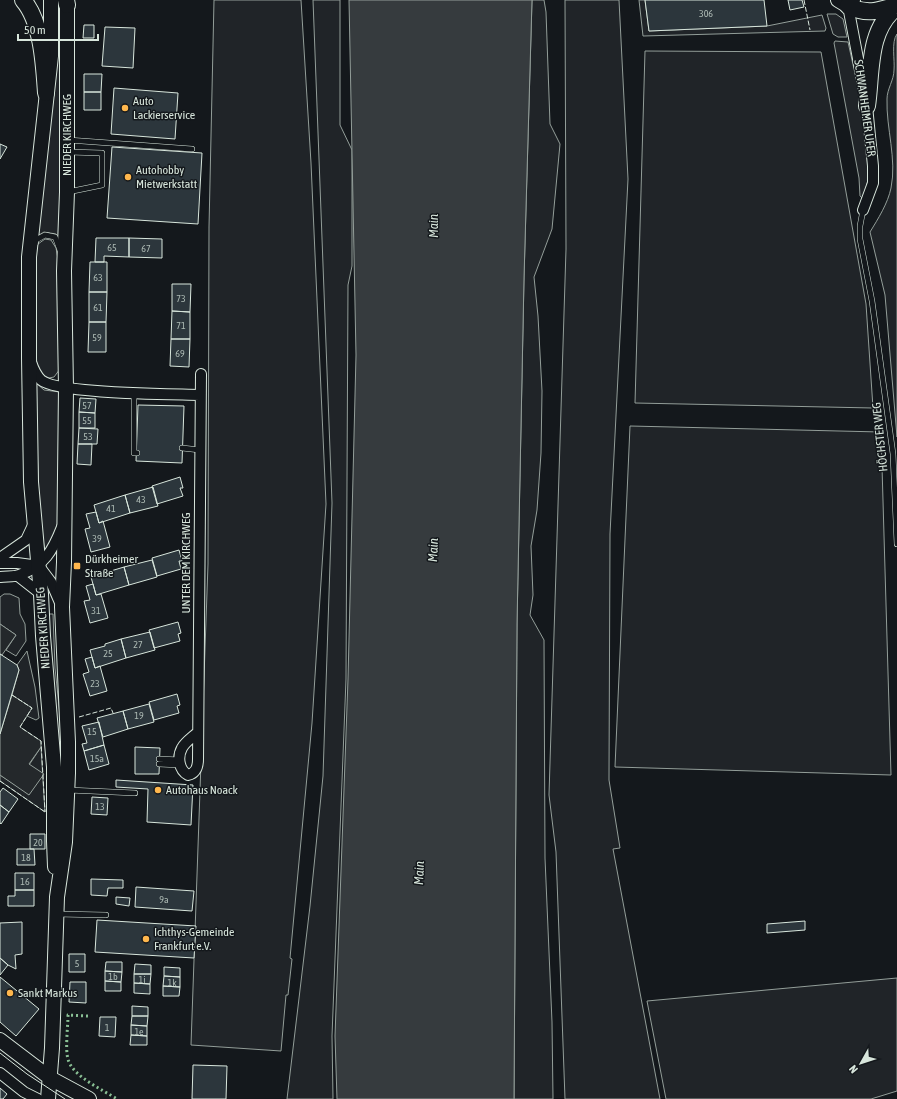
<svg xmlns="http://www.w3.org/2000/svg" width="897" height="1099" font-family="'Asap Condensed',sans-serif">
  <rect width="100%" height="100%" fill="#14181c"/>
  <!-- green -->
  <path fill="#202428" stroke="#939e99" d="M214,0H301L311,163L326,504L312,723L290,958L292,959L288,995H286L281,1051L191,1045L208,564L209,227Z
    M313,0H340V125L352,150V266L348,285L346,679L332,1036L333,1099H287L310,906L323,776L332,503Z
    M532,0H544L546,12L550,124L560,144L552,229L534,277L538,316L542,391L541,453L537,510L531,546L533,595L530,615L544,640L545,858L552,1022L553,1099H514L517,624L524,278Z
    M565,0H619L628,179L610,534L609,780L620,848L613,849L660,1099H565L556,852L549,795L566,249Z
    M639,0H645L649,31L767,26L822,15L826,28L825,31L643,36Z
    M59,1H62V242L56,234L44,232L37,236L52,93Z
    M827,14H836L843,19L847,37H838L833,34Z
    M897,34V437L885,295L870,232C878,219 888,203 891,188C897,159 886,128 887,99C887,89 894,80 894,70C895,60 891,42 897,34Z
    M835,41L848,42L864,114L869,176L863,199L860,196L859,178L834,43Z
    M645,51L821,52L866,304L873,408L635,403Z
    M45,239L51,240L56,248L58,259L60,369L54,377L49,378C39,374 37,366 35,357L33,258L38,244Z
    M35,382L44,390L60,392V528L45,555L39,506Z
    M630,426L881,432L891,775L615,767Z
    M4,594H10L19,598L20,614L25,624L26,641L16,656L6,650L16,635L0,624V597Z
    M48,614H53L55,668L65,763L62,811Z
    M27,651L35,687L39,718L36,720L27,716L32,708L12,695L19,670L17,665Z
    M41,747L45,812L0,781V775L29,794L43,774L29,765Z
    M897,978V1091L871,1099H666L647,1001Z"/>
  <!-- parking -->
  <path fill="#24282b" stroke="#939e99" d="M0,624L16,635L2,655L0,654Z
    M12,695L32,708L20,727L41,741V747L29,764L44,774L29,795L0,775V734Z"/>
  <!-- water -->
  <path fill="#363b3e" stroke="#939e99" d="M349,0H532L524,278L517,624L514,1099H337L335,1036L348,679L356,355Z"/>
  <!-- building -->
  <path fill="#2c363c" stroke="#d8e6dc" d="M645,0H764L767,26L649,31Z
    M788,0H802L804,7L790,10Z
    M84,25H94V38H83Z
    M105,27L135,28L133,68L102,66Z
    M84,74H102L101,92H84Z
    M114,88L178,93L175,139L111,134Z
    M84,92H101V110H84Z
    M0,144L7,147L0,159Z
    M112,147L202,153L198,224L107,218Z
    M96,238H129V257L104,256V262H95Z
    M129,238L162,239V258L129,257Z
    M90,262H107V292H89Z
    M172,284H191L190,312L172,311Z
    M89,292H107L106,322H89Z
    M172,311L190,312V339H171Z
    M89,322H106V352H88Z
    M171,339H190L189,367L170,366Z
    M80,398L96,399L95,413L79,412Z
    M138,405L184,406L182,463L136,461Z
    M79,412L95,413V428H79Z
    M79,428L98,429L97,444H78Z
    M78,444H92L91,465L77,464Z
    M180,477L183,488H180L183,496L157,504L152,486Z
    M153,487L158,506L130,513L125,495Z
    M125,495L130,513L99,523L94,505Z
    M96,512L99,523L103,521L110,547L91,552L85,529L90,528L86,514Z
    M179,550L182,561H179L181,569L157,576L152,558Z
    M152,560L157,577L129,585L124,567Z
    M124,567L129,585L96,595L91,577Z
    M93,584L96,595L101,594L108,618L90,623L84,601L90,600L86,586Z
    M178,622L181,633L178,634L180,641L154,648L149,630Z
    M150,632L155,650L126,658L121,639Z
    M121,639L126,658L95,668L90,650L105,646V644Z
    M0,654L17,665L19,670L0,734Z
    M92,657L95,668L100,666L107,691L90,696L83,674L89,672L85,659Z
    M177,694L180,705L177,706L179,713L154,720L149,702Z
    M149,704L154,722L128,729L123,711Z
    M123,711L128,729L103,737L97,718Z
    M99,722L104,745L84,751L82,744L87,743L82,726Z
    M104,745L109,764L89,770L84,751Z
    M135,747L160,748L159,774H135Z
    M116,780L193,785L191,825L147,822L148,789L116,787Z
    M3,788L18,799L9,812L0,805V792Z
    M92,797L108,798L107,815L91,814Z
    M0,805L9,812L1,824L0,823Z
    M30,834H45V849H30Z
    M17,849H34L35,865H17Z
    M15,873H34V890H15Z
    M91,879L123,880V888H108L107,896L91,895Z
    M136,887L194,891L192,911L135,907Z
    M15,890H34V906H8V896H15Z
    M116,897L130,898L129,906L116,904Z
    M97,920L196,926L194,958L95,952Z
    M805,921V930L767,933V924Z
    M22,922V954L15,955L16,969L8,965L0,958V923Z
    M69,954H85V972H69Z
    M0,958L8,965L0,975Z
    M106,962H122V972L105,971Z
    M135,964L151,965V974H134Z
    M164,967L180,968V977L164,976Z
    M105,971L122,972L121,982L105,981Z
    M134,974H151L150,984L134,983Z
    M164,976L180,977V987L163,986Z
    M0,977L39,1009L16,1036L0,1022Z
    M105,981L121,982V991H105Z
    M70,982H86V1003L69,1002Z
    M134,983L150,984V994L134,993Z
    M163,986L180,987L179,996H163Z
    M132,1006L148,1007V1016H132Z
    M132,1016H148L147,1026L131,1025Z
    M100,1017H116L115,1037L99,1036Z
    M131,1025L147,1026V1036L131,1035Z
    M131,1035L147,1036V1045H130Z
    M193,1065L227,1066L226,1099H192Z
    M0,1088L7,1094L3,1099H0Z"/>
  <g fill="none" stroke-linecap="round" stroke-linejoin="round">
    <defs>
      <path id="service" d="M68,140L192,149
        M68,192L102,185V153L68,152
        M863,210L860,226V239L872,301L893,454L897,544
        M35,244L36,240L45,235L55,237L60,250
        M134,393V453H137
        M182,448L200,450
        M159,759L180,760
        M159,764L180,765
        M68,790L135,793
        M57,914L106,915"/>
      <path id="minor" d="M848,6L867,106L873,166V183L863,210
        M31,362C33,368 36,375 41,380C57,394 173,394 200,395
        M0,558L26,540L34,523
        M0,563H17L39,566L51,582L61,605
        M18,576L41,594
        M0,577C6,576 14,577 19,575C44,567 53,550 62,527
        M198,732C193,737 185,742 182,748C177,757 179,770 188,775C196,773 198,767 198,759L201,374
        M0,1073L24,1092L38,1099"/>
      <path id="secondary" d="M51,0V56L29,257V358L31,482L41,594L43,636L54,767V841L55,867
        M838,0L848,6
        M0,1040L50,1078L89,1099
        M48,1099L52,1048L57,897L65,842L68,773V742L62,607L64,562L66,388L64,271L67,192V0"/>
      <path id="trunk" d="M23,0C42,22 44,64 46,93
        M66,0L67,5
        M852,0L848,6C867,15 878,11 897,5
        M867,106C872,73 867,30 897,7"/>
    </defs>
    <!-- service casing -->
    <use href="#service" stroke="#d8e6dc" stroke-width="6"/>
    <!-- minor casing -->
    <use href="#minor" stroke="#d8e6dc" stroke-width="12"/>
    <!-- secondary casing -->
    <use href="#secondary" stroke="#d8e6dc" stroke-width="16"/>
    <!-- trunk casing -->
    <use href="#trunk" stroke="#d8e6dc" stroke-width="18"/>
    <!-- service -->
    <use href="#service" stroke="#14181c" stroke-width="5"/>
    <!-- minor -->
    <use href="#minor" stroke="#14181c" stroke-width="10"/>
    <!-- secondary -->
    <use href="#secondary" stroke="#14181c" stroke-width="14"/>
    <!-- trunk -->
    <use href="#trunk" stroke="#14181c" stroke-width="16"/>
    <!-- tram -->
    <path stroke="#d8e6dc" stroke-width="1" d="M0,1053L27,1074L65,1099"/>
    <!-- hedge -->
    <path stroke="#8ac095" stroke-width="3" stroke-dasharray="2 3" stroke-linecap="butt" d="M88,1016L68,1015C68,1026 65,1049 68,1059C72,1076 103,1090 117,1099"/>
    <!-- fence -->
    <path stroke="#d8e6dc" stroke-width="1" stroke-dasharray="5 2" stroke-linecap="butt" d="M804,0L810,30
      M12,695L32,708L20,727L41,741L45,812
      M79,717L111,708L113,713
      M0,781L45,812"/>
  </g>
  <!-- markers -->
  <g fill="#ffb74d" stroke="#14181c" stroke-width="1.5">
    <circle cx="125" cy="108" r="4"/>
    <circle cx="128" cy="177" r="4"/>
    <rect x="73" y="562" width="8" height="8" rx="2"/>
    <circle cx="158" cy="790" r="4"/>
    <circle cx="146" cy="939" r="4"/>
    <circle cx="10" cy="993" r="4"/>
  </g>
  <g text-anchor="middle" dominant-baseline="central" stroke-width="3" stroke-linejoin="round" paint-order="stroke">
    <!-- number labels -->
    <g font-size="10" fill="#adbab4">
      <text x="706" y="13">306</text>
      <text x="112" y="247">65</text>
      <text x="146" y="248">67</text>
      <text x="98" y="277">63</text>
      <text x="181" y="298">73</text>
      <text x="98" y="307">61</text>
      <text x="181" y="325">71</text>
      <text x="97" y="337">59</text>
      <text x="180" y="353">69</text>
      <text x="87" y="405">57</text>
      <text x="87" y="420">55</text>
      <text x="88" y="436">53</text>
      <text x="141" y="499">43</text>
      <text x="111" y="508">41</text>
      <text x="97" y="538">39</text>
      <text x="96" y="610">31</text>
      <text x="138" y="644">27</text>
      <text x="108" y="653">25</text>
      <text x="95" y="683">23</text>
      <text x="139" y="715">19</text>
      <text x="92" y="731">15</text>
      <text x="97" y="758">15a</text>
      <text x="100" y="806">13</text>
      <text x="38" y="842">20</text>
      <text x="26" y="857">18</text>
      <text x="25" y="881">16</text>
      <text x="164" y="899">9a</text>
      <text x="77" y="963">5</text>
      <text x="113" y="976">1b</text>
      <text x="142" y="979">1i</text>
      <text x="172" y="982">1k</text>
      <text x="107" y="1027">1</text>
      <text x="139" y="1031">1e</text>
    </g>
    <!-- poi labels -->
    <g font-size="12" fill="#d8e6dc" stroke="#14181c" text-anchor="start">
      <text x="133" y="101">Auto<tspan x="133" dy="14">Lackierservice</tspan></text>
      <text x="136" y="170">Autohobby<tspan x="136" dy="14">Mietwerkstatt</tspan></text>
      <text x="85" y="559">Dürkheimer<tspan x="85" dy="14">Straße</tspan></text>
      <text x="166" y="790">Autohaus Noack</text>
      <text x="154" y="932">Ichthys-Gemeinde<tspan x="154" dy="14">Frankfurt e.V.</tspan></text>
      <text x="18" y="993">Sankt Markus</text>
    </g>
    <!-- street labels -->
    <g font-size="12" fill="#d8e6dc" stroke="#14181c">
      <text transform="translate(865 108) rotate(82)">SCHWANHEIMER UFER</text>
      <text transform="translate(67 135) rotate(-90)">NIEDER KIRCHWEG</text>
      <text transform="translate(880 437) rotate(-96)">HÖCHSTER WEG</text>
      <text transform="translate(186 563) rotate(-90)">UNTER DEM KIRCHWEG</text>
      <text transform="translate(43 628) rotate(-94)">NIEDER KIRCHWEG</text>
    </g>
    <!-- water labels -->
    <g font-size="13" font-style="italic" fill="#d8e6dc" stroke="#14181c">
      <text transform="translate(433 226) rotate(-90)">Main</text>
      <text transform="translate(433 550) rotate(-88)">Main</text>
      <text transform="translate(419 873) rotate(-88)">Main</text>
    </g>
  </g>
  <!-- north arrow -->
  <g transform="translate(861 1063) rotate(231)" stroke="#14181c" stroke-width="3" paint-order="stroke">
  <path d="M0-3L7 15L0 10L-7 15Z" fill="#d8e6dc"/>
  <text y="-6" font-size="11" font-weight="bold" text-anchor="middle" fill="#d8e6dc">N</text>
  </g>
  <!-- scale -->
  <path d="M18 34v6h80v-6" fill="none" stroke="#d8e6dc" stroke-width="2"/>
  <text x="24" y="34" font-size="12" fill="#d8e6dc" stroke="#14181c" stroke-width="3" paint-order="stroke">50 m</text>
</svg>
